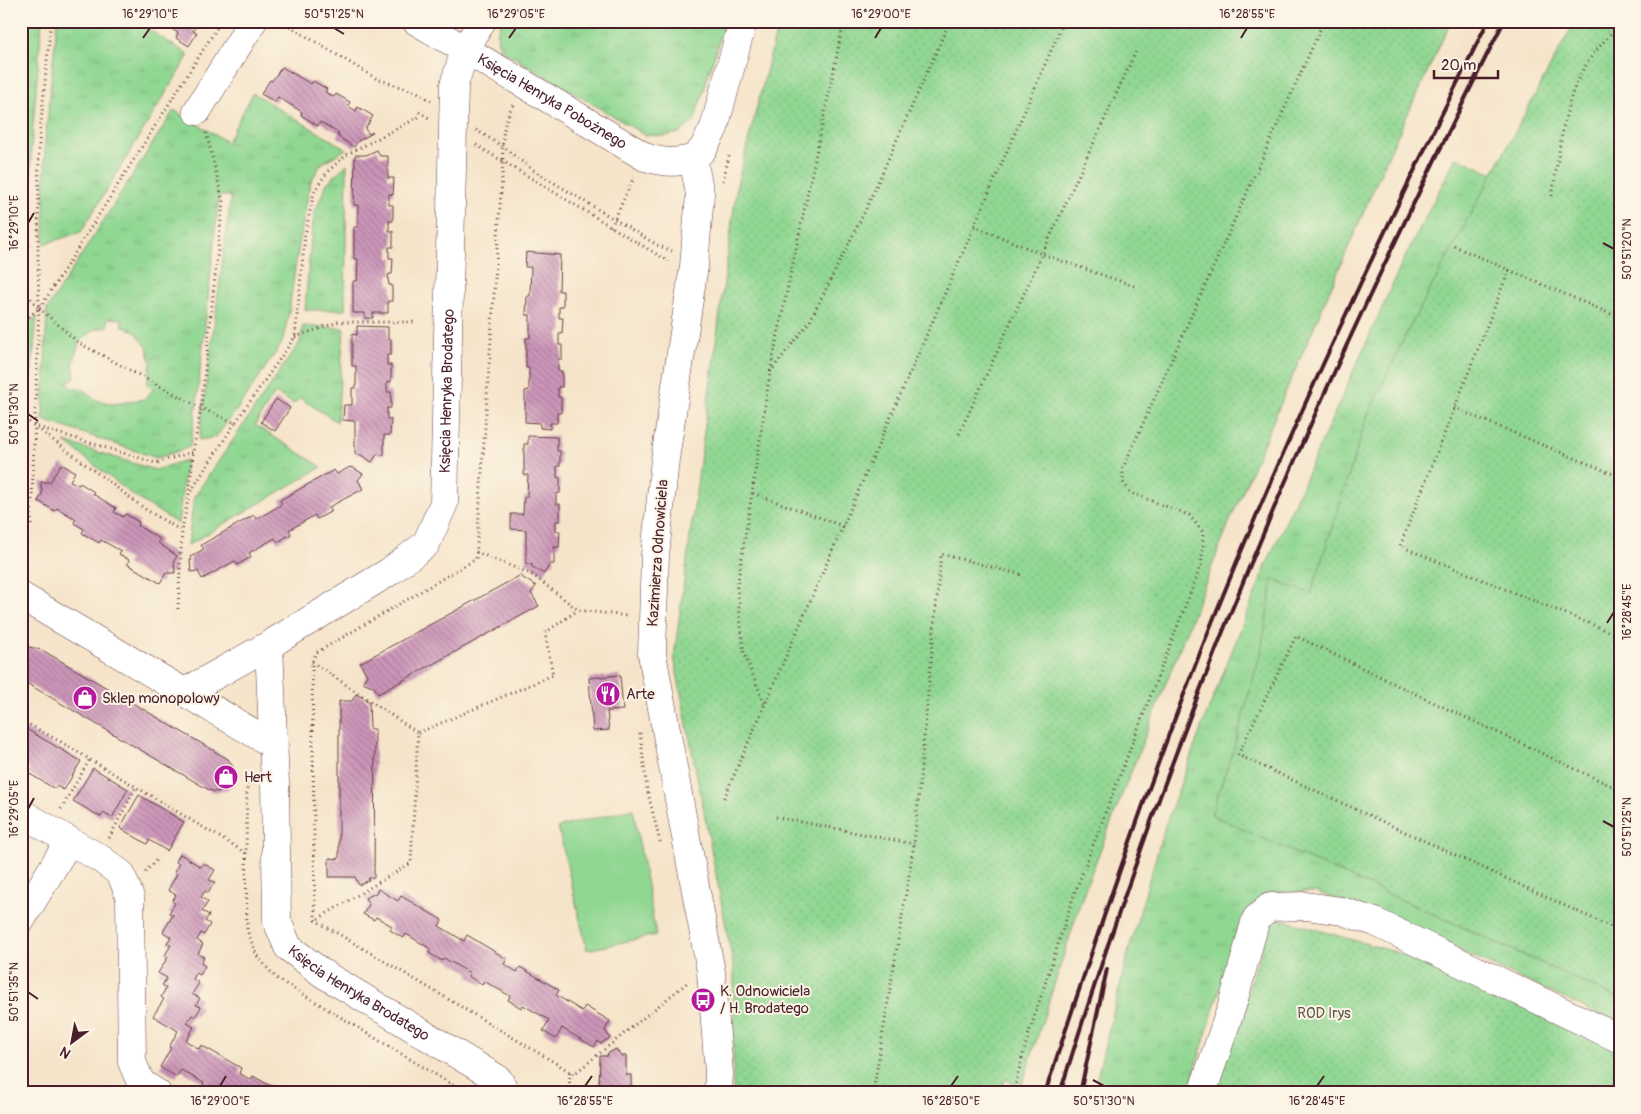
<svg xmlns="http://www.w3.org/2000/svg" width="1641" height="1114" font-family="Pangolin,sans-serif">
  <defs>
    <pattern id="grass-tufts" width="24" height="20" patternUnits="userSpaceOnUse" patternTransform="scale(1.25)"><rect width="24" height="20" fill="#90d792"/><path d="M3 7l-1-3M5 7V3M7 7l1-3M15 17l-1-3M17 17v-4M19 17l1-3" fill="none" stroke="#7eb87e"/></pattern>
    <pattern id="garden-dots" width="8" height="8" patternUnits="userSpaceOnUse" patternTransform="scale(1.25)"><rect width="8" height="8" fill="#90d792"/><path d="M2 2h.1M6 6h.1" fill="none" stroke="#7eb87e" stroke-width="1.8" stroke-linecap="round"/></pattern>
    <pattern id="building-back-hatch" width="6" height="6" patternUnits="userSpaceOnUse" patternTransform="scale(1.25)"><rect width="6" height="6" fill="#cc96b9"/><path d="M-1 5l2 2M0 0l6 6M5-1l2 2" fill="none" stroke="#a87a97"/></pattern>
  </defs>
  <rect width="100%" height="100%" fill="#fcf5e5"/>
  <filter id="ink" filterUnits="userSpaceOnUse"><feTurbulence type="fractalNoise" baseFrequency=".02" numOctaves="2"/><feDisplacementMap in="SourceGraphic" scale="10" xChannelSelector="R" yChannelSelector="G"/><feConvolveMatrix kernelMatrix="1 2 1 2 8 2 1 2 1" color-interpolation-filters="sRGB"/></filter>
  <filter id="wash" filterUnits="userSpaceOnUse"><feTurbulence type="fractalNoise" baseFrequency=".0096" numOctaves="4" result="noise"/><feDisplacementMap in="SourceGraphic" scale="20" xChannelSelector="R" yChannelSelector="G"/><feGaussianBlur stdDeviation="1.12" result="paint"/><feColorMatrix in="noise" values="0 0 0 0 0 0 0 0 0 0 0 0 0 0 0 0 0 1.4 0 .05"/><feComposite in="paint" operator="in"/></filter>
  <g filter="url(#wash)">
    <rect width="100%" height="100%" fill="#f5e4c9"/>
    <!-- grass -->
    <path fill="url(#grass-tufts)" stroke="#6d7b5e" fill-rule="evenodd" d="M21,21H42L31,148L32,246L24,249L21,229Z
      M57,21H135L189,55L81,232L44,244L45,143Z
      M502,21H725L694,122L679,133L665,136L645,135L503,51C495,41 496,32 502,21Z
      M253,93L346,149L321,164L310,183L295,268L289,312L282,343L236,411L216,437L199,440L231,196H219L196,409L190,447L157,458L43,420L47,309L174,110L227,142ZM108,318L122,319V326L135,331L147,347L151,363L147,384L154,388L145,399L114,404L96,400L81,388L73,389L67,382L75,378L73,364L79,343L95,329L107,327Z
      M1456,157L1493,174L1407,332L1367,417L1311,595L1244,830L1458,925L1620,999V1024L1397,922L1316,892H1269L1247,910L1232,949L1188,1093H1100L1097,1077L1129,949L1165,826L1204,721L1268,561L1404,259Z
      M347,164L345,310H305L309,260L314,214L327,183Z
      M37,316L28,410L21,405V329Z
      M303,326L344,328L337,422L300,398L294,404L275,393L255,425L322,467L188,545L194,497L300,342Z
      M21,423L31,430L28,472H21Z
      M65,442L155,470L186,460L178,524L134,496Z"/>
    <!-- garden -->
    <path fill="url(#garden-dots)" stroke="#6d7b5e" d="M779,21H1451L1388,156L1229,523L1085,889L1021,1088L1005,1079L1002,1093H733L734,968L674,657L737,185Z
      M1575,21H1620V999L1458,925L1244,830L1211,814L1233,751L1261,651L1273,579L1311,594L1367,417L1407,332Z
      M1273,917L1444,966L1620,1045V1093H1212Z"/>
    <!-- pitch -->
    <path fill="#90d792" stroke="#6d7b5e" d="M633,809L656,935L587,950L558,827Z"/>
    <g id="blocks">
      <!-- building -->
      <path fill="url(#building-back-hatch)" d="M160,21H199L193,31L197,33L189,46L176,38L178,33Z
        M282,67L311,84L313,81L327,89L325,92L334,97L336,94L350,102L348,106L356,111L358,107L373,116L365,129L369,134L372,132L373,133L358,141L354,147L337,136L339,133L320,122L318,126L301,115L302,112L278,97L275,102L261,94L270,80L272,81Z
        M377,150L380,156H388V178H394L393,195L389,194V205H393V221H389V231H393V247H389V258H393L392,274H389L388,279L389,285H392V301H388V313H373V318H365V313H353V281H357L358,259H354V227H358V205H354L355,155H366Z
        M526,252L560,255L559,291H563V307H559V318H563L562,333H559V345H562V359H558V371H562V387H558V397H561V413H557V423H550V429L540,428V423L525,422V391L529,390V368H526V338H530V315H526L527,296H530L531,267H525Z
        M357,326L388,327V339H391V355H387V365H391V382H387V392H391V408H387V419H391L390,435H384V455L377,454L372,462L361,455L355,454V421L343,420L344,405H352V388H356V366H352V334L357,335Z
        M276,399L290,408L275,431L261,422Z
        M528,436L557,437V451H560V466H557V477L560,478V493L556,494V504H560V521H556V531H560L559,547H554V564H550L544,574L531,566L532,564H526V530L511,529V514H523L524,497H527L528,475H524V444H528Z
        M61,464L75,472L70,481L79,485L80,483L94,492L93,494L116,508L114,512L123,517L125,514L139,522L138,526L160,539L158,543L177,556L174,561L175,573H166L160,583L127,564L129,560L119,554L121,551L101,540L99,543L82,533L84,529L74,523L76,519L57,508L55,511L38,501L42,494L41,482H50Z
        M350,467L351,468L352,467L363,474L358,480L363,489L329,507L332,511L317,519L315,515L289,530L291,534L278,542L275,538L249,553L251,557L237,565L235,561L202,579L198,571L191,572L190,560H192L190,557L204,549L201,545L254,515L256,519L269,512L282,504L280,500L334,470L337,474Z
        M21,483H27V496L30,501L21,506Z
        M521,575L523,578L536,586L531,593L539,606L378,694L374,687L363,682L367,675L360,663Z
        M29,647L42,650L228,759L235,770L236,776L233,783L229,788L223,791L216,792L209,790L23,681L21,680V651Z
        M620,675L623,710L607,711L609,730L593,731L589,678Z
        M356,694L367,700L366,701H369L370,729H375L374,878H368L369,880L359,885L355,877H329V858L339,859V701H352Z
        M21,726L81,761L64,790L56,786L55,789L28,773L30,770L21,765Z
        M93,768L128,789L112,818L103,813L101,817L73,801Z
        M139,795L184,822L167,851L149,840L147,844L120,828Z
        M180,854L201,867L203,863L215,870L209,880L215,882L208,893L205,891L201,897L208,902L202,911L209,915L205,921L210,924L204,935L201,933L197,940L203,944L198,954L204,957L201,963L205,966L200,975L196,973L193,979L199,983L192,994L200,998L196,1005L201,1007L195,1017L192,1015L187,1023L194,1027L186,1041L199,1049L201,1045L241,1068L239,1073L251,1080L253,1076L283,1093H213L202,1087L204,1083L181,1070L176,1077L160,1067L171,1048L169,1047L178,1031L153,1016L164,999L161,997L166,988L162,985L167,978L158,973L168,957L165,955L171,945L167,943L171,937L163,932L173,915L169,913L175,903L172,901L176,895L168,890L177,874L174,872L179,864L176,862Z
        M378,889L398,901L401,896L442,920L439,926L464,941L467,935L507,959L504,964L517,972L520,967L559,990L556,995L582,1011L585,1006L610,1021L605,1030L610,1038L600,1044L598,1041L594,1047L562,1028L556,1039L543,1031L549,1020L523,1005L521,1008L508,1000L510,996L484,981L482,985L468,976L470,973L444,958L442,961L429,953L431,949L406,934L403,938L390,930L392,926L376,917L374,920L363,914L369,905L365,898L376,893Z
        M616,1049L621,1056H626V1075H631V1091H628V1093H595V1090H599L600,1056H608L607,1054Z"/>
    </g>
  </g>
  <g filter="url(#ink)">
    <use href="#blocks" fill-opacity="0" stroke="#643d43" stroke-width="1"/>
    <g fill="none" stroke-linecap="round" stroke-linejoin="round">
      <defs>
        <g id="minor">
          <path id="s1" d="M416,21L524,84L645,157C664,163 674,163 693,159"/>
          <path d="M197,111L253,21"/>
          <path d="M693,159L700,194L694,266L665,459L655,555L652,654L711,972L719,1073L718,1093"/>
          <path d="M693,159L703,149L714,128L743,21"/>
          <path d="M21,596L274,745"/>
          <path id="s2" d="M269,645L275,783L277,921L288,947L322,973L498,1079L506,1093"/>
          <path id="s3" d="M185,692L269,645L389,572L426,544L444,503L454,85L465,50L482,21"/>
          <path d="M21,813L101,859L121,874L130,897L132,1062L141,1083L157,1093"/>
          <path d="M21,920L69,841"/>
          <path d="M1202,1093L1232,1006L1256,919L1270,907L1306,906L1342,911L1375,922L1620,1039"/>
        </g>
      </defs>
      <!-- minor casing -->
      <use href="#minor" stroke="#643d43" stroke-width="29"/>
      <!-- path -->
      <path stroke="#643d43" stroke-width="3" stroke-dasharray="1 4" stroke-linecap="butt" d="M281,21L377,79L419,93L431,101
        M513,105C502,125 502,140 503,162L476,559L316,653L312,662L315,920L574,1074L688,982
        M419,112L429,118
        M476,130L502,146L533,170L657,245L672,251
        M476,145L668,261V262
        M723,181L729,156
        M1552,196C1559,156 1562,116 1578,79C1588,58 1604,41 1620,24
        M974,226L1042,254L1134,286
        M611,227L634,177
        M1454,246L1620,318
        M1509,270L1400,546L1620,636
        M21,287L39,308L21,324
        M39,308L79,343L201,408L235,423L295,337L305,235L314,192L327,172L346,155L419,117
        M40,308L217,28
        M295,337L338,322H416
        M770,372L810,321L865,211L950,21
        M1454,408L1620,477
        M21,416L148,511L182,531
        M38,427L156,463L193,452
        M959,434L1136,51
        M191,491L235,423
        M752,493L737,587L744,654L765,705
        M31,525L39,308L38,255L39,143L51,21
        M843,526L752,493L770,372L844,21
        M476,552L533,575L578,610L628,616
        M178,609L182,531L189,494L193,452L201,408L223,201L206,132
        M312,662L418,733L411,863L316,920
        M21,720L61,742L246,853L247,783H252
        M418,733L553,675L545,633L578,610
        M640,733L647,789L660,842
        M1620,790L1424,698L1296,636L1238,755L1620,931
        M724,798L1064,21
        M61,809L90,759
        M776,817L914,844
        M109,838L136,787
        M246,853L247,930L257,956L276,978L456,1087L461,1093
        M145,872L156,860
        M569,1093L570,1072
        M873,1093L914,844L941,554L1023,575
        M1013,1093L1028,1036L1075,892L1201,565L1203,548V532L1189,515L1131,493L1123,482V468L1324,21"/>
      <!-- minor -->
      <use href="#minor" stroke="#fff" stroke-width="28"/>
      <!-- rail -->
      <path stroke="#4a1f2b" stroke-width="4" d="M1045,1093C1097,934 1151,775 1213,620C1295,416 1390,217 1488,21
        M1060,1093C1126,881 1202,672 1291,469C1357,318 1429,169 1504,21
        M1080,1093L1107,969"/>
    </g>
  </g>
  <!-- ticks -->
  <path fill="none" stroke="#4a1f2b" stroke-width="2" d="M334,28L344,34M143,38L150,28M509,38L516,28M875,38L881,28M1241,38L1247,28M28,223L34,213M1603,243L1614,249M28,414L38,421M1607,623L1614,612M28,809L34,798M1603,821L1614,827M28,992L38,999M1093,1080L1104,1086M220,1086L226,1076M585,1086L592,1076M951,1086L958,1076M1317,1086L1324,1076"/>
  <!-- icons -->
  <defs>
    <symbol id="restaurant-disc" viewBox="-11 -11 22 22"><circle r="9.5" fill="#b5179e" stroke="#fcf5e5"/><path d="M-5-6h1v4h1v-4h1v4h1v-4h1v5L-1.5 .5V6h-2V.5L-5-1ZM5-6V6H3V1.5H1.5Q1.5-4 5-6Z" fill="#fff"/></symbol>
    <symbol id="shop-disc" viewBox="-11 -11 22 22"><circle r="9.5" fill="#b5179e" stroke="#fcf5e5"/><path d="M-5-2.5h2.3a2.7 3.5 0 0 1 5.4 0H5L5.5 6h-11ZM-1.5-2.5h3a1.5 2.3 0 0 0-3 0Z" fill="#fff"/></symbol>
    <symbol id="bus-disc" viewBox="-11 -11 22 22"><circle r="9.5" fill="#b5179e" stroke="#fcf5e5"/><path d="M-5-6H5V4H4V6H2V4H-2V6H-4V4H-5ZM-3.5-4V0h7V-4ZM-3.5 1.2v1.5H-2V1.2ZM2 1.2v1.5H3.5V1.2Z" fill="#fff"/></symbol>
  </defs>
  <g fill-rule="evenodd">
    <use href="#restaurant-disc" x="594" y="680" width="28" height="28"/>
    <use href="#shop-disc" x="71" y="684" width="28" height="28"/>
    <use href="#shop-disc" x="212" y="763" width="28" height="28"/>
    <use href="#bus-disc" x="689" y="986" width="28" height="28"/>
  </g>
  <g text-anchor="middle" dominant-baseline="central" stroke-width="4" stroke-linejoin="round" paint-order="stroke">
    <!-- street labels -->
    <g font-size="15" fill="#4a1f2b" stroke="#fcf5e5">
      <text stroke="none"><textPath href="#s1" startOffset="158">Księcia Henryka Pobożnego</textPath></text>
      <text stroke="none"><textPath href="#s3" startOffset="440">Księcia Henryka Brodatego</textPath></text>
      <text transform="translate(658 553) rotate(-86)">Kazimierza Odnowiciela</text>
      <text stroke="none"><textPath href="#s2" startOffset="389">Księcia Henryka Brodatego</textPath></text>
    </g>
    <!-- poi labels -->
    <g font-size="15" fill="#4a1f2b" stroke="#fcf5e5" text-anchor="start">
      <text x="626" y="694">Arte</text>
      <text x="102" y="698">Sklep monopolowy</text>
      <text x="244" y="777">Hert</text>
      <text x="720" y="991">K. Odnowiciela<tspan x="720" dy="17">/ H. Brodatego</tspan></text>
    </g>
    <!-- park labels -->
    <g font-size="15" fill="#5f564a" stroke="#fcf5e5">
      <text x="1324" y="1013">ROD Irys</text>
    </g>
  </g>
  <!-- margin -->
  <rect width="1641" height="1114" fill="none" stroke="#fcf5e5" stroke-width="55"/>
  <!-- north arrow -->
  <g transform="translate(72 1042) rotate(212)" stroke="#fcf5e5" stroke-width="4" paint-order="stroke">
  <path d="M0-4L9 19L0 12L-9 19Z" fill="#4a1f2b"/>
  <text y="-8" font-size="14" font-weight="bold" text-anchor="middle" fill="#4a1f2b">N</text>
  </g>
  <!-- scale -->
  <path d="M1434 70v8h64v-8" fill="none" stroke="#4a1f2b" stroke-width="2.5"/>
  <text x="1441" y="70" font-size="15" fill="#4a1f2b" stroke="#fcf5e5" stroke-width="4" paint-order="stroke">20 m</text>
  <rect x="28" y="28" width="1586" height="1058" fill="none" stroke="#4a1f2b" stroke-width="2"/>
  <g font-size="12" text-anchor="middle" fill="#4a1f2b">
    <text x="150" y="18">16°29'10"E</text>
    <text x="334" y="18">50°51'25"N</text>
    <text x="516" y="18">16°29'05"E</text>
    <text x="881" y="18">16°29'00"E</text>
    <text x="1247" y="18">16°28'55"E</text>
    <text transform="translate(14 223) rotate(-90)" y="4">16°29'10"E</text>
    <text transform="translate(1627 249) rotate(-90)" y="4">50°51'20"N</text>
    <text transform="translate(14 414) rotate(-90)" y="4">50°51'30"N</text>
    <text transform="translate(1627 612) rotate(-90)" y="4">16°28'45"E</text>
    <text transform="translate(14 809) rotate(-90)" y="4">16°29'05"E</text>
    <text transform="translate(1627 827) rotate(-90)" y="4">50°51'25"N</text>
    <text transform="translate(14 992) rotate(-90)" y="4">50°51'35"N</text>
    <text x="220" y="1105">16°29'00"E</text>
    <text x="585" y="1105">16°28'55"E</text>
    <text x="951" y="1105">16°28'50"E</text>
    <text x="1104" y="1105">50°51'30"N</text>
    <text x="1317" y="1105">16°28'45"E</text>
  </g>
</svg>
